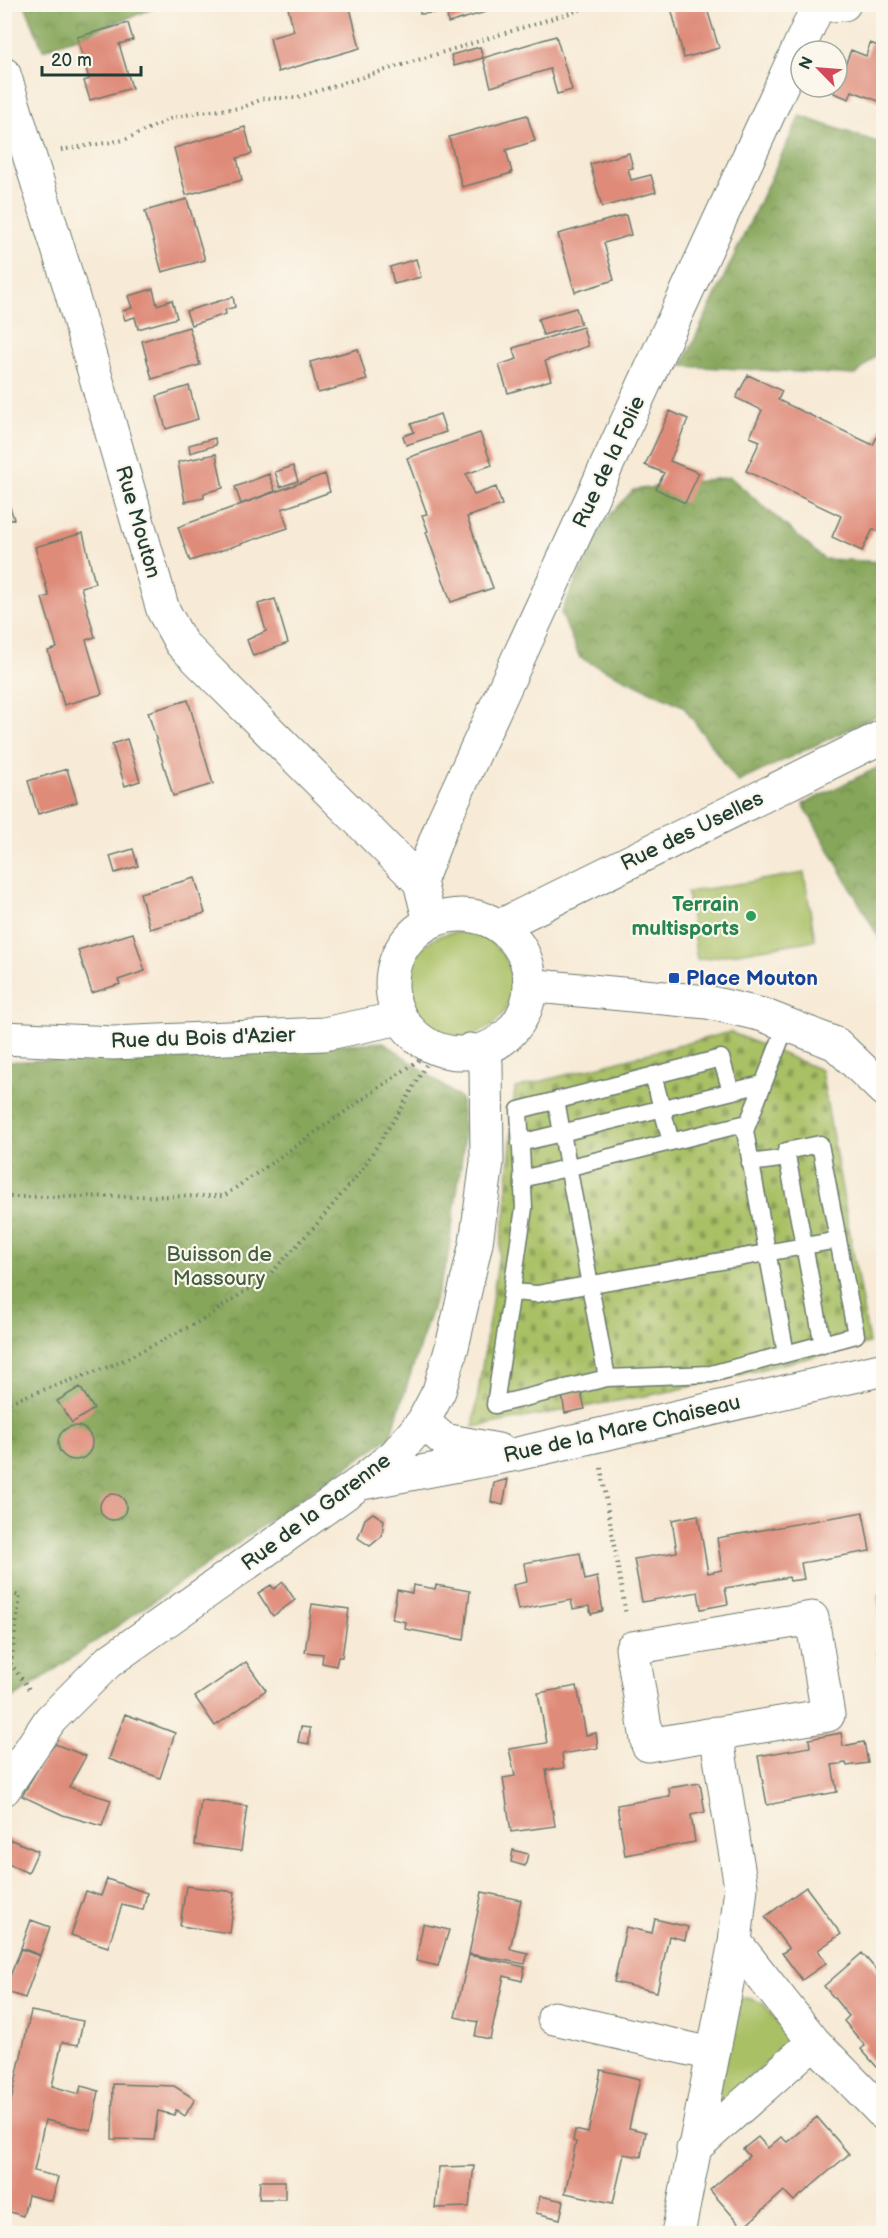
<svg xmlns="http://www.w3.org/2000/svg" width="888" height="2238" font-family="'Balsamiq Sans',sans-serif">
  <defs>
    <pattern id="forest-crowns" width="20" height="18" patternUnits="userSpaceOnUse" patternTransform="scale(1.5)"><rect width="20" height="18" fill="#86a65a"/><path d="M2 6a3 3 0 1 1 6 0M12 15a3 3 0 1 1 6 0" fill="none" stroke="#6d884b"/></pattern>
    <pattern id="cemetery-stones" width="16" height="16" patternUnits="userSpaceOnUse" patternTransform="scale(1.5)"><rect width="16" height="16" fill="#a9c065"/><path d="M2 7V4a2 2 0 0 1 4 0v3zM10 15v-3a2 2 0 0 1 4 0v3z" fill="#899d54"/></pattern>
  </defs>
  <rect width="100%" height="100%" fill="#fbf7ec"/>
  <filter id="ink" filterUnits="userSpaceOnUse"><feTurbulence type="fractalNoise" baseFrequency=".0167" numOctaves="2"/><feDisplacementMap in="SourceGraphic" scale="12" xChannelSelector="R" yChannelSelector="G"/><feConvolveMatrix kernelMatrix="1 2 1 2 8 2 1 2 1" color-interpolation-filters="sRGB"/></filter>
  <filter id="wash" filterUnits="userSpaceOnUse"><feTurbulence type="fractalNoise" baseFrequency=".008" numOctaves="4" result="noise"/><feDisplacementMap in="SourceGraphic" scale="24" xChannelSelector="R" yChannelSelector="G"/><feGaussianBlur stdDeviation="1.35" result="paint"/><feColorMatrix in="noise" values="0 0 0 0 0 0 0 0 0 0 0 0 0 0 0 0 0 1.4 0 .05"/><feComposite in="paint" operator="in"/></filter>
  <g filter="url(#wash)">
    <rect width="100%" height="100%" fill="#f7ead6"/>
    <!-- green -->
    <path fill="#a9c065" stroke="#647e4c" stroke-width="1.5" d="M804,873L815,940L697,960L687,892Z
      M408 984a52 52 0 1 1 104 0a52 52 0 1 1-104 0Z
      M748,1998L763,2003L789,2037V2043L722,2102L717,2098L740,1999Z"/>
    <!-- forest -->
    <path fill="url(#forest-crowns)" stroke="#527247" stroke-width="1.5" d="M25,5H163L43,50Z
      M800,116L883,144V348L856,375L682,366Z
      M730,477L824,559L883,562V713L738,782L683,706L580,658L561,613L605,521L633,490Z
      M883,765V945L803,804Z
      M384,1042L461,1099L464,1143L447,1262L390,1437L5,1704L4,1057L6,1062Z"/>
    <!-- cemetery -->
    <path fill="url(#cemetery-stones)" stroke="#647e4c" stroke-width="1.5" d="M730,1032L821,1070L869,1343L672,1391L473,1427L506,1208L515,1088Z"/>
    <g id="blocks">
      <!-- building -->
      <path fill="#df8b79" d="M287,4H349L360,48L278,72L270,38L294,31Z
        M419,4H501L502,8L486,9V12L448,23L447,12L420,14Z
        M670,4H719L707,9L719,48L684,58Z
        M128,23L133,40L119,44L132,88L90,100L84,81L89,79L77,37Z
        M556,36L572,90L557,94L550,69L491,87L483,58Z
        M870,43L884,48V103L852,91L849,99L834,93L851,50L866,56Z
        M480,47L483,58L454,66L451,55Z
        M527,115L535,141L506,150L512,173L462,187L449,137Z
        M245,127L252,154L237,158L242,180L186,195L174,148Z
        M629,153L633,168L628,169L631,180L651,175L656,192L602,207L590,164Z
        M187,199L205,260L162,272L145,211Z
        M626,215L631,235L604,243L614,280L575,292L558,234Z
        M416,259L421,277L394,284L390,267Z
        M153,289L157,305L172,300L177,318L138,329L135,317L125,320L122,311L132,308L128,296Z
        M233,297L235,307L225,310L226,314L191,325L186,311Z
        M576,308L581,324L543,335L538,319Z
        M189,327L200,365L152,379L142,341Z
        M583,327L588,346L545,361L551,380L508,393L499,365L517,359L513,348Z
        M358,349L367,380L318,393L310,362Z
        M748,375L782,391L778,400L873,445L884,422V529L882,533L873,529L862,551L832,537L841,516L746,471L760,441L750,437L762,410L736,398Z
        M189,386L198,419L166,429L157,396Z
        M670,411L688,419L670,461L699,473L685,503L656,489L664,473L645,465Z
        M440,414L446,432L406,445L403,436L414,432L411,424Z
        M480,433L492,465L466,474L474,495L496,487L502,505L467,517L493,588L451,602L426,532L428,531L422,515L427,514L407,458Z
        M215,438L216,445L190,453L189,445Z
        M216,454L223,488L204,493V498L185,502L178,462Z
        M293,466L298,481L280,487L275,472Z
        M269,474L275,491L241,504L235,487Z
        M325,474L330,492L282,509L288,528L190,561L178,527Z
        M4,489L14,519L4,522Z
        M83,533L95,583L81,587L95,637L86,640L102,694L64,705L48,651L57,648L42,598L49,596L35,547Z
        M275,599L288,643L253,656L247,640L266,631L258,604Z
        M188,700L213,784L173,796L148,712Z
        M127,739L140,781L125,786L112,744Z
        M67,769L77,802L38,814L28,781Z
        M133,849L138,866L115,873L110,856Z
        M195,878L205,913L150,929L140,893Z
        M133,933L145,971L118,980L120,984L92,993L78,950Z
        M80,1387L94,1409L72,1423L57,1401Z
        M581,1392L585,1409L565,1413L562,1395Z
        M58 1443a17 17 0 1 1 34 0a17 17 0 1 1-34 0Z
        M508,1479L503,1505L491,1502L494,1483Z
        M100 1507a13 13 0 1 1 26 0a13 13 0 1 1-26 0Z
        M863,1512L870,1551L801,1563L804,1579L790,1581L789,1577L725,1588L728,1604L701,1609L698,1592L642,1602L634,1559L677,1552L672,1520L698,1515L708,1573L722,1570L717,1538Z
        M373,1513L384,1520L382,1536L370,1546L358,1538L365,1519Z
        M580,1553L585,1580L597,1577L603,1611L591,1614L589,1606L573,1609L571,1600L518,1610L513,1585L527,1582L524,1563Z
        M283,1582L295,1600L273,1616L258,1593L271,1585L274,1589Z
        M413,1585L435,1589L436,1585L470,1591L464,1640L405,1629L406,1622L392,1619L397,1590L412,1593Z
        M884,1595V1625H882L877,1596Z
        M312,1604L349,1609L342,1657H338L336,1666L322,1663L323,1654L305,1652Z
        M884,1650V1673H882L878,1651Z
        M246,1662L266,1690L215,1726L195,1697Z
        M577,1686L586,1735L596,1733L598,1748L562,1754L564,1768L546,1770L555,1826L511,1832L503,1778L515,1776L509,1749L547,1743L538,1693Z
        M125,1714L175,1733L160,1778L109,1759Z
        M301,1727L310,1728L309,1744L298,1742Z
        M841,1733L843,1746L864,1742L868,1763L847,1766L846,1763L832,1765L837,1792L767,1805L758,1756L810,1747L809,1739Z
        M55,1744L86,1756L69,1787L111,1800L102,1826L63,1815L22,1796L47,1753Z
        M700,1783L705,1812L691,1815L695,1842L625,1855L617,1805L670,1796L669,1788Z
        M201,1800L247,1806L241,1851L195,1845Z
        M4,1837L38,1851L28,1873L4,1862Z
        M513,1850L528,1854L525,1866L511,1862Z
        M107,1879L147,1893L143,1910L122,1905L108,1947L71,1935L86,1891L101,1896Z
        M186,1886L235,1892L230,1933L180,1926Z
        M806,1887L841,1934L818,1950L826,1963L802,1980L782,1953L789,1949L765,1917Z
        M482,1892L521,1900L510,1949L528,1953L525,1964L469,1954Z
        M655,1919L688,1927L685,1940L669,1936L657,1992L614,1982L626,1927L652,1933Z
        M31,1920L50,1927L40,1955L21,1948Z
        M423,1924L449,1930L438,1966L416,1961Z
        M21,1949L40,1956L25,1998L7,1992L4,1999V1991Z
        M862,1953L884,1979V2010L879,2014L884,2020V2075L861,2049L865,2046L844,2021L849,2016L824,1986Z
        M469,1955L525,1967L522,1981L504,1976L490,2039L475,2036L478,2022L455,2017Z
        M31,2011L83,2021L78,2045L62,2042L52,2086L79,2094L81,2086L99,2091L91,2130L45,2120L34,2171L58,2177L52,2201L28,2195L23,2216L4,2210V2132Z
        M601,2070L640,2079L629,2128L646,2132L641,2157L624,2154L613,2203L565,2193L576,2142L573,2141L575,2130L588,2133Z
        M113,2084L174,2086L195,2099L185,2116L176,2110L174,2115L158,2111L154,2140L112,2139Z
        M817,2117L849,2154L794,2201L784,2191L743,2228L710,2190L749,2156L743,2149L758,2137L768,2148L781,2137L787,2142Z
        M474,2166L469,2207L435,2208L439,2167Z
        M260,2181H285V2199H259Z
        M540,2196L564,2201L560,2219L536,2213Z"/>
    </g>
  </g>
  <g filter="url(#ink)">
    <use href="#blocks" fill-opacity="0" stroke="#6b7a6d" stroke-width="1.5"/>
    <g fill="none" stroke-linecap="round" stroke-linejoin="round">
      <defs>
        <path id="service" d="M653,1075L671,1142
          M731,1091L721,1058L519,1110L524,1208L495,1405L607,1378L711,1374L856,1335L820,1144L786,1151L823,1345
          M556,1100L607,1378
          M520,1143L762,1084
          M750,1163L787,1158
          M522,1179L747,1123
          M513,1292L537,1294L838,1240
          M786,1354L745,1131L787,1023"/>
        <path id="minor" d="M4,74L69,284L163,610L181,643L420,882
          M392 984a69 69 0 1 1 138 0a69 69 0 1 1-138 0Z
          M430,922L420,882L442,824L818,6L844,4
          M500,926L884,736
          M530,981L537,986L707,1002L763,1015L836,1044L884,1090
          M4,1038L113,1043L324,1034L400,1018
          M423,1422L444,1440L498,1450
          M362,1483L517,1454L884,1369
          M812,1618L828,1715L648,1745L632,1648Z
          M4,1789L50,1720L108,1662L360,1483L395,1455L423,1422L439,1391L452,1347L476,1243L487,1162L486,1063L470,1050
          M735,1942L814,2042L884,2114
          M554,2018L712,2054
          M693,2149L814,2042
          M678,2234L735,1942L741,1887L716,1733"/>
      </defs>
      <!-- service casing -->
      <use href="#service" stroke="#6b7a6d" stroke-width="19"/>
      <!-- minor casing -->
      <use href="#minor" stroke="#6b7a6d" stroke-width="35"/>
      <!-- path -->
      <path stroke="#6b7a6d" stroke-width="4" stroke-dasharray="1.5 4.5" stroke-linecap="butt" d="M61,150L124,140L172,118L200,112L241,108L265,98H295L599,4
        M4,1197L224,1196L432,1051
        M4,1404L116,1364L204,1319L269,1275L316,1225L360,1172L401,1109L435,1049
        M601,1468L626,1615
        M4,1592L20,1596L11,1664L31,1692"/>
      <!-- service -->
      <use href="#service" stroke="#fff" stroke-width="16"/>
      <!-- minor -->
      <use href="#minor" stroke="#fff" stroke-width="33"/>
    </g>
  </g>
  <!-- markers -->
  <circle fill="#2e9e5b" stroke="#fbf7ec" stroke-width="2" cx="751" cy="916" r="6"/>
  <rect fill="#1a4fb4" stroke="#fbf7ec" stroke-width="2" x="668" y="972" width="12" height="12" rx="3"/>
  <g text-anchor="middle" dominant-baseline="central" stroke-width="4.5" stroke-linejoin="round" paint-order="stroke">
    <!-- street labels -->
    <g font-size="21" fill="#1f3d34" stroke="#fbf7ec">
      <text transform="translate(609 462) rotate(-65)">Rue de la Folie</text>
      <text transform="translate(138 522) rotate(74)">Rue Mouton</text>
      <text transform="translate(692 831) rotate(-26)">Rue des Uselles</text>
      <text transform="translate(203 1038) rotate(-2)">Rue du Bois d'Azier</text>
      <text transform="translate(622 1429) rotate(-13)">Rue de la Mare Chaiseau</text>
      <text transform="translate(316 1512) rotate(-37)">Rue de la Garenne</text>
    </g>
    <!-- leisure labels -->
    <g font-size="21" font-weight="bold" fill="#27864d" stroke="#fbf7ec" text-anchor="end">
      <text x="739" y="904">Terrain<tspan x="739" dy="24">multisports</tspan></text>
    </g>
    <!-- transit labels -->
    <g font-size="21" font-weight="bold" fill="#164399" stroke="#fbf7ec" text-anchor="start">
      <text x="686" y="978">Place Mouton</text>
    </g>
    <!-- park labels -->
    <g font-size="21" fill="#425e40" stroke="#fbf7ec">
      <text x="219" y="1254">Buisson de<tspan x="219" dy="24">Massoury</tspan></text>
    </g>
  </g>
  <!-- margin -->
  <rect width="888" height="2238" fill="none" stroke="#fbf7ec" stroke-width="24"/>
  <!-- north arrow -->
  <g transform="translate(819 69) rotate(295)"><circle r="28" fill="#fbf7ec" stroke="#a3ada2" stroke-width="1.5"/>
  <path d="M0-4.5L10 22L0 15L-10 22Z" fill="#d1495b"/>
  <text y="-9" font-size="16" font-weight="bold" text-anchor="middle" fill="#1f3d34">N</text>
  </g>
  <!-- scale -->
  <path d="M42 66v9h99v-9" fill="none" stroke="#1f3d34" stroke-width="3"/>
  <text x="51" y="66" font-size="18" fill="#1f3d34" stroke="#fbf7ec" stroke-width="4.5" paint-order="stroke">20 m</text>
</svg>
